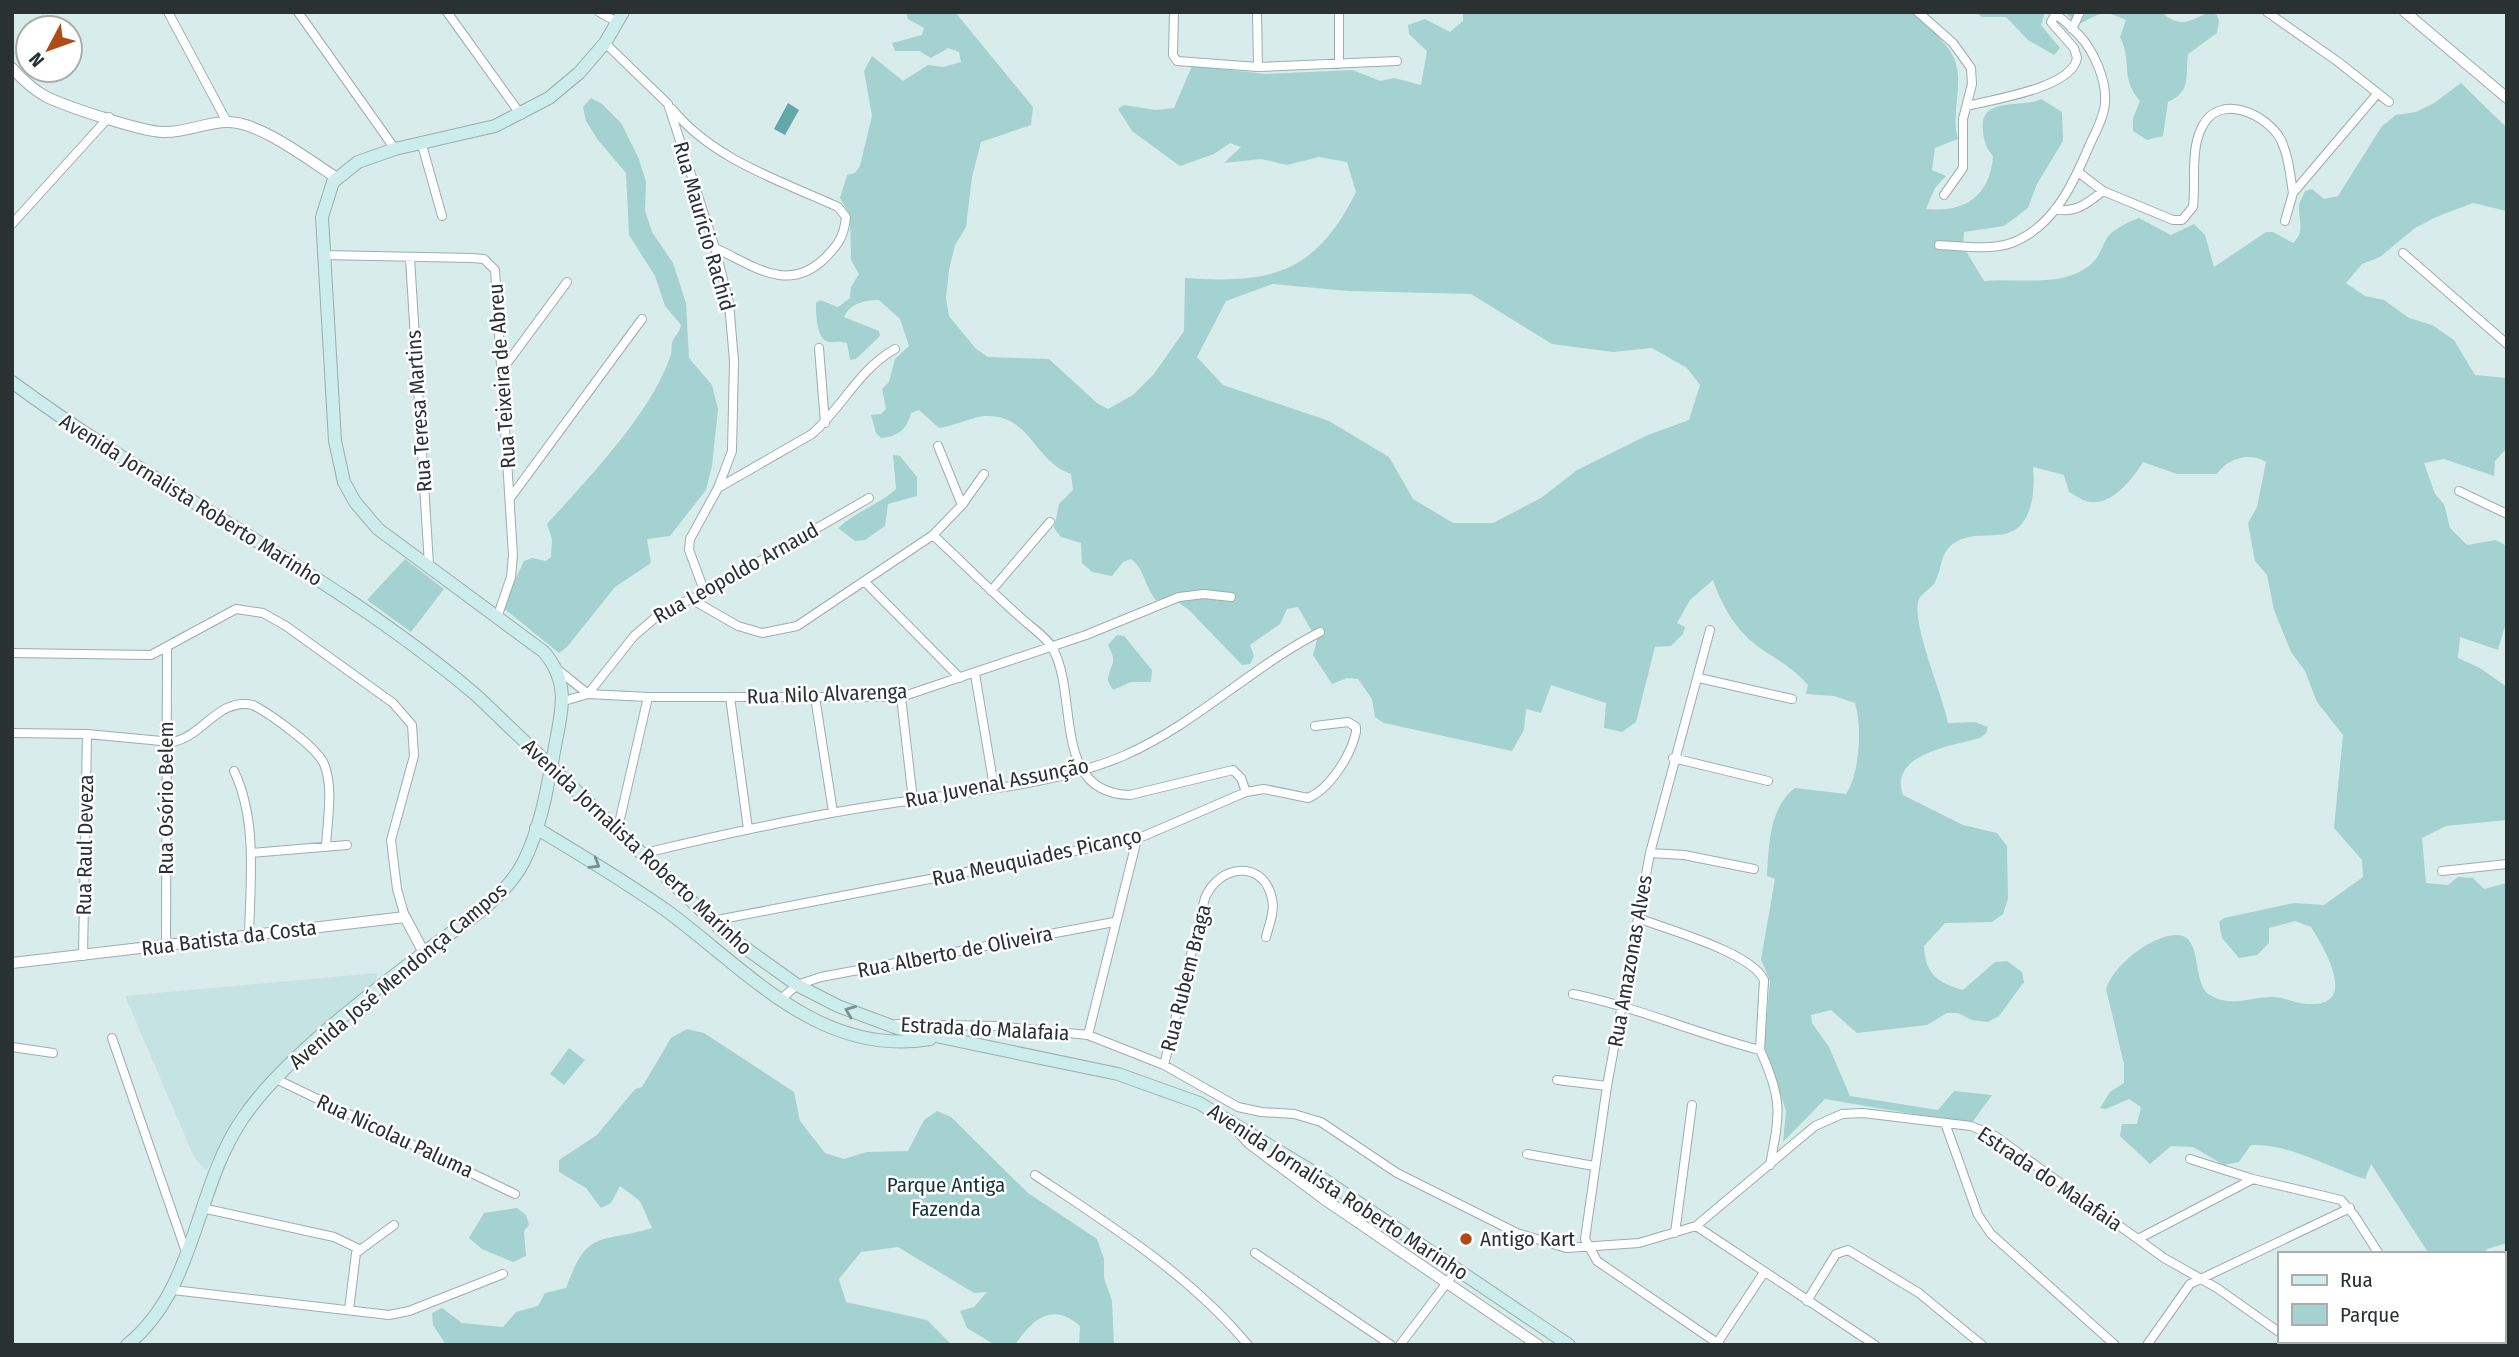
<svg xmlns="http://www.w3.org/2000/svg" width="2519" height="1357" font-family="'Fira Sans Condensed',sans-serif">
  <rect width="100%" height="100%" fill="#d8eceb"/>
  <!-- built -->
  <path fill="#c5e3e2" d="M377,973L376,985L282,1065L237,1113L206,1171L194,1157L125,996Z"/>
  <!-- green -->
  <path fill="#a4d2d0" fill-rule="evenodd" d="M906,12H955L1033,107L1031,125L981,142L972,177L966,227L955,245L949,270L946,298L949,316L976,349L988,357L1049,359L1097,403L1108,409L1133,395L1154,374L1184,331L1185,278C1272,284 1316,273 1356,192L1347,162L1319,157L1287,165L1261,159L1224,163L1241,147L1230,143L1214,154L1180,166L1132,131L1118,109L1124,105L1156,110L1174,108L1192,66L1266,74L1353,70L1380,81L1394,78L1421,85L1427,51L1409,34L1408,25L1425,19L1450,32L1463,21V12H1914C1926,25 1947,42 1954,58C1965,84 1950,112 1958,139L1935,148L1932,170L1946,176L1935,188L1926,209C1965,213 1990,196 1993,156C1986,147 1984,142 1983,131C1978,95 2023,109 2041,99L2062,112L2063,141L2037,184L2028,208L2004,226L1964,232L1963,246L1984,281C2015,278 2054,286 2081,271C2098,262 2099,253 2107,238C2112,230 2130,221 2139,218L2171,235L2194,224L2205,235L2214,267L2266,232H2273L2293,243C2305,231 2299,223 2299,208C2299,202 2303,196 2305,191L2312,189L2324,199L2338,196L2382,126L2396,115L2416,112L2434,103L2461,83L2507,128V211L2473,203L2436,217L2415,228L2380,257L2362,264L2346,283L2365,296L2384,300L2409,318L2432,325L2454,340L2475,375L2507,378V448L2495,461L2494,476L2444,459L2424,463L2435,494L2444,504L2450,528L2467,545L2496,540L2507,546V619L2498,650L2460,637L2458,658L2480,668L2507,687V820L2446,826L2422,838L2426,883L2448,885L2458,877L2473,878L2484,889L2507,883V1243L2487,1249L2484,1254H2429L2371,1164L2365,1179C2326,1167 2293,1144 2251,1145L2239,1162L2224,1165L2193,1147L2171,1146L2150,1164L2120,1136L2122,1124H2137L2141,1107L2129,1099L2106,1109L2100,1108L2110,1092L2124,1083V1064L2106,989C2114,965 2150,936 2176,935C2204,934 2191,984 2210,995C2232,1008 2249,997 2272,997C2285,997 2296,1004 2308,1004C2360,1007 2324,948 2311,927L2295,921L2269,928V943L2257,955L2239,958L2222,938L2219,922L2224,918L2294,903L2324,905L2363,877L2362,860L2334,828L2343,735L2317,702L2305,671L2291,652L2274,610L2267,575L2255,561L2248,523L2257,507L2266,462C2250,452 2228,458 2217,474H2177L2143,462C2133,479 2112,505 2090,502C2083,501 2075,495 2069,492L2064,475L2033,467C2035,487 2034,525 2008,533C1992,538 1972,532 1956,542C1939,551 1943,569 1934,584C1930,589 1922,593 1919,599C1910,621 1943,695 1948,723L1975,722L1988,727L1986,733L1980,738C1952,746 1888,754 1903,795L1963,825L1997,833L2007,846L2008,899L2003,914L1992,922L1945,923L1924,946C1925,974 1938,983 1963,990L1995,962L2007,961L2022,972L2024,982L1999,1016L1988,1022L1972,1020L1958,1013H1947L1927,1025L1857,1033L1831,1010L1811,1015L1812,1023L1829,1047L1850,1096L1938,1110L1954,1091L1992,1095L1971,1124L1825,1099L1783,1142L1786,1111L1764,1046L1770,981L1761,959L1775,879L1767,876C1769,845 1769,808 1795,788L1846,794C1860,774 1862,725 1855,703L1834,696L1806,694L1808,685C1793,668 1778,660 1760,648C1736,631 1722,606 1713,580L1690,600L1677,623L1685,627L1683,634L1671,646L1655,647L1636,722L1622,732L1604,728L1606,703L1551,685L1541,713L1526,709L1524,730L1512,751L1384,723L1375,717L1372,699L1358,679L1347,678L1332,684L1313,655L1317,640L1298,607L1287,609L1280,624L1250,645L1254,656L1250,664L1242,665L1189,610L1172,598L1156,600C1145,588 1145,569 1131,559L1123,562L1112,576L1092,572L1082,563L1081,543L1061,537L1054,528L1059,504L1073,490L1071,474C1033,460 1031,415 986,416C975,416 954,426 939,428L919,410L911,413C907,429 898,437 881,438L876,433L871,415L881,414L886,409L882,389L889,382L895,359L909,346L900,319L879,300C866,300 850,303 844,317L879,331L880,336L856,359L850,360L847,343C840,341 835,342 829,342C816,340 816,313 816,303L820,300L838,307L850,298L851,287L859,274L851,260L850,215L840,198L847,175L855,173L860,166L872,116L864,71L872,56L903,81L928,65L943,67L961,62L959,52L948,48L931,58L919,51H895L892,43L922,35L924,28L908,19ZM1273,284L1348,291L1471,294L1552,344L1613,352L1652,348L1687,368L1700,385L1689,420L1648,435L1577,470L1541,498L1493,523H1453L1413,499L1389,457L1329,421L1223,385L1197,357L1226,301Z
    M1975,12H2045L2041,25L2060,48L2054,55L2028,40L2006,17H1982Z
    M2065,12H2162C2178,28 2190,22 2208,12L2217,15L2219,21L2217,33L2188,54C2185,77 2192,91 2168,102L2163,136L2147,140L2133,131V118L2140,101C2119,76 2133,63 2120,37L2126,20C2101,8 2100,14 2077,25Z
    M591,98L602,104L621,123L639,159L646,182L645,210L652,232L673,263L686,303L689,358L712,385L718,409L712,466L706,490L670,536L647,539L651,563L615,587L567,647L559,653L502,607L524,561L532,558L546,561L551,557L552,539L547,524C587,480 654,410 671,354C672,351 671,347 672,343C674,336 680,333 681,325L665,306L655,276L629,235L626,173L598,140L586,121L583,107Z
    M893,455L900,456L917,477V496L888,504L885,526L865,540L855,541L838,528C857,511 878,505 896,489Z
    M405,559L444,589L411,632L367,600Z
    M1117,635L1124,636L1152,670L1151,682H1131L1113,690L1108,681C1109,663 1119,666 1108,645Z
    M687,1029L704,1033L794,1092L800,1121L825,1153L844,1159L867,1152L908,1151L924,1120L937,1111L951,1117L1028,1193L1097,1239L1104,1259V1278L1112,1301L1114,1345H1079L1080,1326C1052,1301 1032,1320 1015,1345H995L967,1328L960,1311L974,1307L987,1292L974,1293L898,1247L861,1252L839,1279L846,1302L927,1320L952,1345H446L433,1325L432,1313L442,1308L462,1323L503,1327L516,1312L538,1306L545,1293L566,1288C588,1228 599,1244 652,1228L640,1201L620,1186L611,1203L601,1208L586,1188L559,1172V1160L597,1135L635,1089L642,1087L671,1038Z
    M569,1048L585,1060L564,1085L550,1074Z
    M517,1208L526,1215L529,1225L524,1231L526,1256L513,1262L482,1249L469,1238L484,1213Z"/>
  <!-- water -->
  <path fill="#62a8a6" d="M788,103L799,110L785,135L774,129Z"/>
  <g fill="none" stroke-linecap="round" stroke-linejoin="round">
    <defs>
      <path id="minor" d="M168,12L227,122
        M298,12L395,149
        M447,12L521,115
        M599,12L617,22
        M1174,12L1173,55L1177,61L1258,67L1397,61
        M1257,12L1258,67
        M1339,12V64
        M1918,12L1953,43L1971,68L1972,84L1963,119V168L1944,195
        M2267,12L2337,61L2389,102
        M2072,29L2080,12
        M605,43L668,104L715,248L729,303L734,361L732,451L718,488L690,539L689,550L705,593
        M672,109C714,160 779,180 838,207L846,217C844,237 838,245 824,259C787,294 753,265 715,248
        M422,145L442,216
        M2078,172L2103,191
        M2055,209C2075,214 2088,203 2103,191L2173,220H2182L2193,207C2196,182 2190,150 2202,127C2219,92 2267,114 2281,140C2289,157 2290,175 2293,193
        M2285,221L2293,193L2377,94
        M12,224L109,117
        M1939,245C1962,246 1992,251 2014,242C2055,225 2074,182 2090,144C2096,131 2104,117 2105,103C2107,81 2094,51 2079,35C2071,28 2064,18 2055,15L2051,22L2074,48L2077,58C2072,88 1994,99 1967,106
        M2403,253L2507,344
        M323,255L472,258L484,259L495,270L513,555L511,577L498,615
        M410,258L429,565
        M819,348L825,423
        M502,370L567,282
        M938,446L962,505
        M718,488L812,434C842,408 859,369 895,349
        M2459,491L2507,514
        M511,497L642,319
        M933,535C962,562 990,590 1019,616C1029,626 1047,637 1053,649C1079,697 1051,793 1130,795L1233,770L1241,778L1246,792
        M864,581L960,678
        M991,591L1050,522
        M691,599L738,626L762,633L797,626L933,535L962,505L984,474
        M1710,630L1650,853L1607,1086L1585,1239L1597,1261L1720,1345
        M12,653L151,655L236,609L263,613L286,626L393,703L412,725L414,756L391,840L397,889L405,917
        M557,669L588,694L634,636L663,611L705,593L869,498
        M975,674L994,787
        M1699,678L1792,699
        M730,697L748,829
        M815,697L833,812
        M901,697L913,800
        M564,701L588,694L648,697H901L1086,635L1179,597L1204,594L1231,597
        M12,733L87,734L172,742C203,737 218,697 253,705C270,714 317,747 324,764C334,787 327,822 326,847
        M1673,758L1768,781
        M234,771C258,821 250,883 249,937
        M617,832L648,697
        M251,853L347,845
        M1650,853L1684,855L1754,869
        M641,854C720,835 799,817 880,805C956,793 1053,786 1123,756C1195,725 1251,667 1320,632
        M2442,871L2507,864
        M1638,918C1668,930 1751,952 1764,980L1760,1050
        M712,921L1137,839L1246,792L1264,789L1308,798C1330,789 1351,755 1356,732V727L1348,722L1315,726
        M166,946L167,649
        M83,956L87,734
        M1573,994C1637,1007 1697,1034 1760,1050C1783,1100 1780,1113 1770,1165
        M781,999L797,985L821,977L1114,922
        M897,1024L995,1026L1088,1035L1164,1065L1238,1107L1261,1112L1294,1114L1321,1122L1397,1173L1517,1233L1566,1248L1639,1243L1696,1226L1815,1126L1842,1114L1863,1113L1971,1126L1995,1136L2164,1258L2217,1288L2279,1332
        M1088,1035L1137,839
        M112,1038L186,1252
        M12,1047L53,1053
        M1164,1065L1205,898C1219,864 1264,859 1272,899C1275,911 1269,925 1266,937
        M276,1079L515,1194
        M1557,1080L1607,1086
        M1945,1123L1978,1215L1991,1234L2115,1345
        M1527,1154L1594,1166
        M2190,1159L2253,1179L2341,1200L2354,1215L2379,1254
        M1035,1175C1110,1225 1190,1275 1248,1345
        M202,1208L334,1237L359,1249
        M1696,1226L1875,1345
        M1675,1233L1692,1105
        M2138,1239L2253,1179
        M1255,1253L1391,1345
        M173,1290L389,1315L409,1311L503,1274
        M1807,1301L1836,1254L1848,1250L1919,1293L1982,1345
        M349,1310L356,1253L394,1225
        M2287,1341L2290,1345
        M2430,1341L2432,1345
        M1400,1345L1458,1268
        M1716,1345L1763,1274
        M2147,1345L2190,1284L2350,1208"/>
      <path id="tertiary" d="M2405,12L2507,98
        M12,68C22,79 32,89 45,96C64,106 143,132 163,132C185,133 206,122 227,122C259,121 310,161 337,178
        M12,963L405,917L424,953
        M1234,1126L1249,1143L1324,1199L1538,1345"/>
      <path id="secondary" d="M12,382C162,493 334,574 476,695L726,934L797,985L838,1006L897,1028L1118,1074L1199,1103L1310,1170L1569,1345
        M536,828C581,855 625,881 667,911C747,970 821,1058 930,1039
        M127,1345C197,1289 194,1189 243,1118C283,1059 369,995 426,951C459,926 503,901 523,863C541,828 548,785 555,746C562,710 570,682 544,652L378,529L355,502L344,482L335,441L322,217L333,182L358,162L395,149L495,126L549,98L579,73L605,43L623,12"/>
    </defs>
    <!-- minor casing -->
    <use href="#minor" stroke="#9aaead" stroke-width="10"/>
    <!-- tertiary casing -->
    <use href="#tertiary" stroke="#9aaead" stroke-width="12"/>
    <!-- secondary casing -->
    <use href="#secondary" stroke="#9aaead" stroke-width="14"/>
    <!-- minor -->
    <use href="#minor" stroke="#fff" stroke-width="8"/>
    <!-- tertiary -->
    <use href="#tertiary" stroke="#fff" stroke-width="10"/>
    <!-- secondary -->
    <use href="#secondary" stroke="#ccedec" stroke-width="12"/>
  </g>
  <!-- one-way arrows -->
  <defs><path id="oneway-chevron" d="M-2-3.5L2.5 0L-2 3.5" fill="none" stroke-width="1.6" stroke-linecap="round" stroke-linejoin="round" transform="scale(1.75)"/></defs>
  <g stroke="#7a8f8e">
    <use href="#oneway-chevron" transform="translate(595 864) rotate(31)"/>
    <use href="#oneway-chevron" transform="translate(850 1011) rotate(-158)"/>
  </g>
  <!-- markers -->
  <circle fill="#ae4b17" stroke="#fff" stroke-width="2.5" cx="1466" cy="1239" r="7"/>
  <g text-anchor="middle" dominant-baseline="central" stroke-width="5" stroke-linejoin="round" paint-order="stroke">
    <!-- street labels -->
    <g font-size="21" fill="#293131" stroke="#fff">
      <text transform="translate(704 226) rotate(74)">Rua Maurício Rachid</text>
      <text transform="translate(502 376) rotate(-94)">Rua Teixeira de Abreu</text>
      <text transform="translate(419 411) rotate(-94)">Rua Teresa Martins</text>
      <text transform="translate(191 500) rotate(32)">Avenida Jornalista Roberto Marinho</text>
      <text transform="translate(736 573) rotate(-29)">Rua Leopoldo Arnaud</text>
      <text transform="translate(827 694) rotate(-2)">Rua Nilo Alvarenga</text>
      <text transform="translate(997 783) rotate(-11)">Rua Juvenal Assunção</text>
      <text transform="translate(166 798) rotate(-90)">Rua Osório Belem</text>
      <text transform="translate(85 845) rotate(-89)">Rua Raul Deveza</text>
      <text transform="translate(637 847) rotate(43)">Avenida Jornalista Roberto Marinho</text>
      <text transform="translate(1037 857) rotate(-12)">Rua Meuquiades Picanço</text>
      <text transform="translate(229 938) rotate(-7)">Rua Batista da Costa</text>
      <text transform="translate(955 952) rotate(-11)">Rua Alberto de Oliveira</text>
      <text transform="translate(1630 961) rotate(-80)">Rua Amazonas Alves</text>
      <text transform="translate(398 976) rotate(-40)">Avenida José Mendonça Campos</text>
      <text transform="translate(1186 978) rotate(-76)">Rua Rubem Braga</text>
      <text transform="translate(985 1029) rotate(3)">Estrada do Malafaia</text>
      <text transform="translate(395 1136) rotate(25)">Rua Nicolau Paluma</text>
      <text transform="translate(2050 1179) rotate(34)">Estrada do Malafaia</text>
      <text transform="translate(1338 1192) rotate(33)">Avenida Jornalista Roberto Marinho</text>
    </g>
    <!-- park labels -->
    <g font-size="21" fill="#143736" stroke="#fff">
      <text x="946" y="1185">Parque Antiga<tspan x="946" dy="24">Fazenda</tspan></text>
    </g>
    <!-- poi labels -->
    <g font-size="21" fill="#293131" stroke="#fff" text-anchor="start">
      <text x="1480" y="1239">Antigo Kart</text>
    </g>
  </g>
  <!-- border -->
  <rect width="2519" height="1357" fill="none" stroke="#293131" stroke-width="28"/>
  <!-- legend -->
  <rect x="2278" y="1252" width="228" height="91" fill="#ffffff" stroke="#a9adad" stroke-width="2"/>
  <rect x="2292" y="1275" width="35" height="10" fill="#ccedec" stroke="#a9adad" stroke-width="2"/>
  <text x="2340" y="1287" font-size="21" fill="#293131">Rua</text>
  <rect x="2292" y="1304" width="35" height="21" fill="#a4d2d0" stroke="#a9adad" stroke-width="2"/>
  <text x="2340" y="1322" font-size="21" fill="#293131">Parque</text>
  <!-- north arrow -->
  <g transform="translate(49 49) rotate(229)"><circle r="33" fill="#ffffff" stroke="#a9adad" stroke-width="2"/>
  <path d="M0-5L12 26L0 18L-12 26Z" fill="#ae4b17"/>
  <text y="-10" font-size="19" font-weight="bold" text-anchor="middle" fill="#293131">N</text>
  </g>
</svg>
